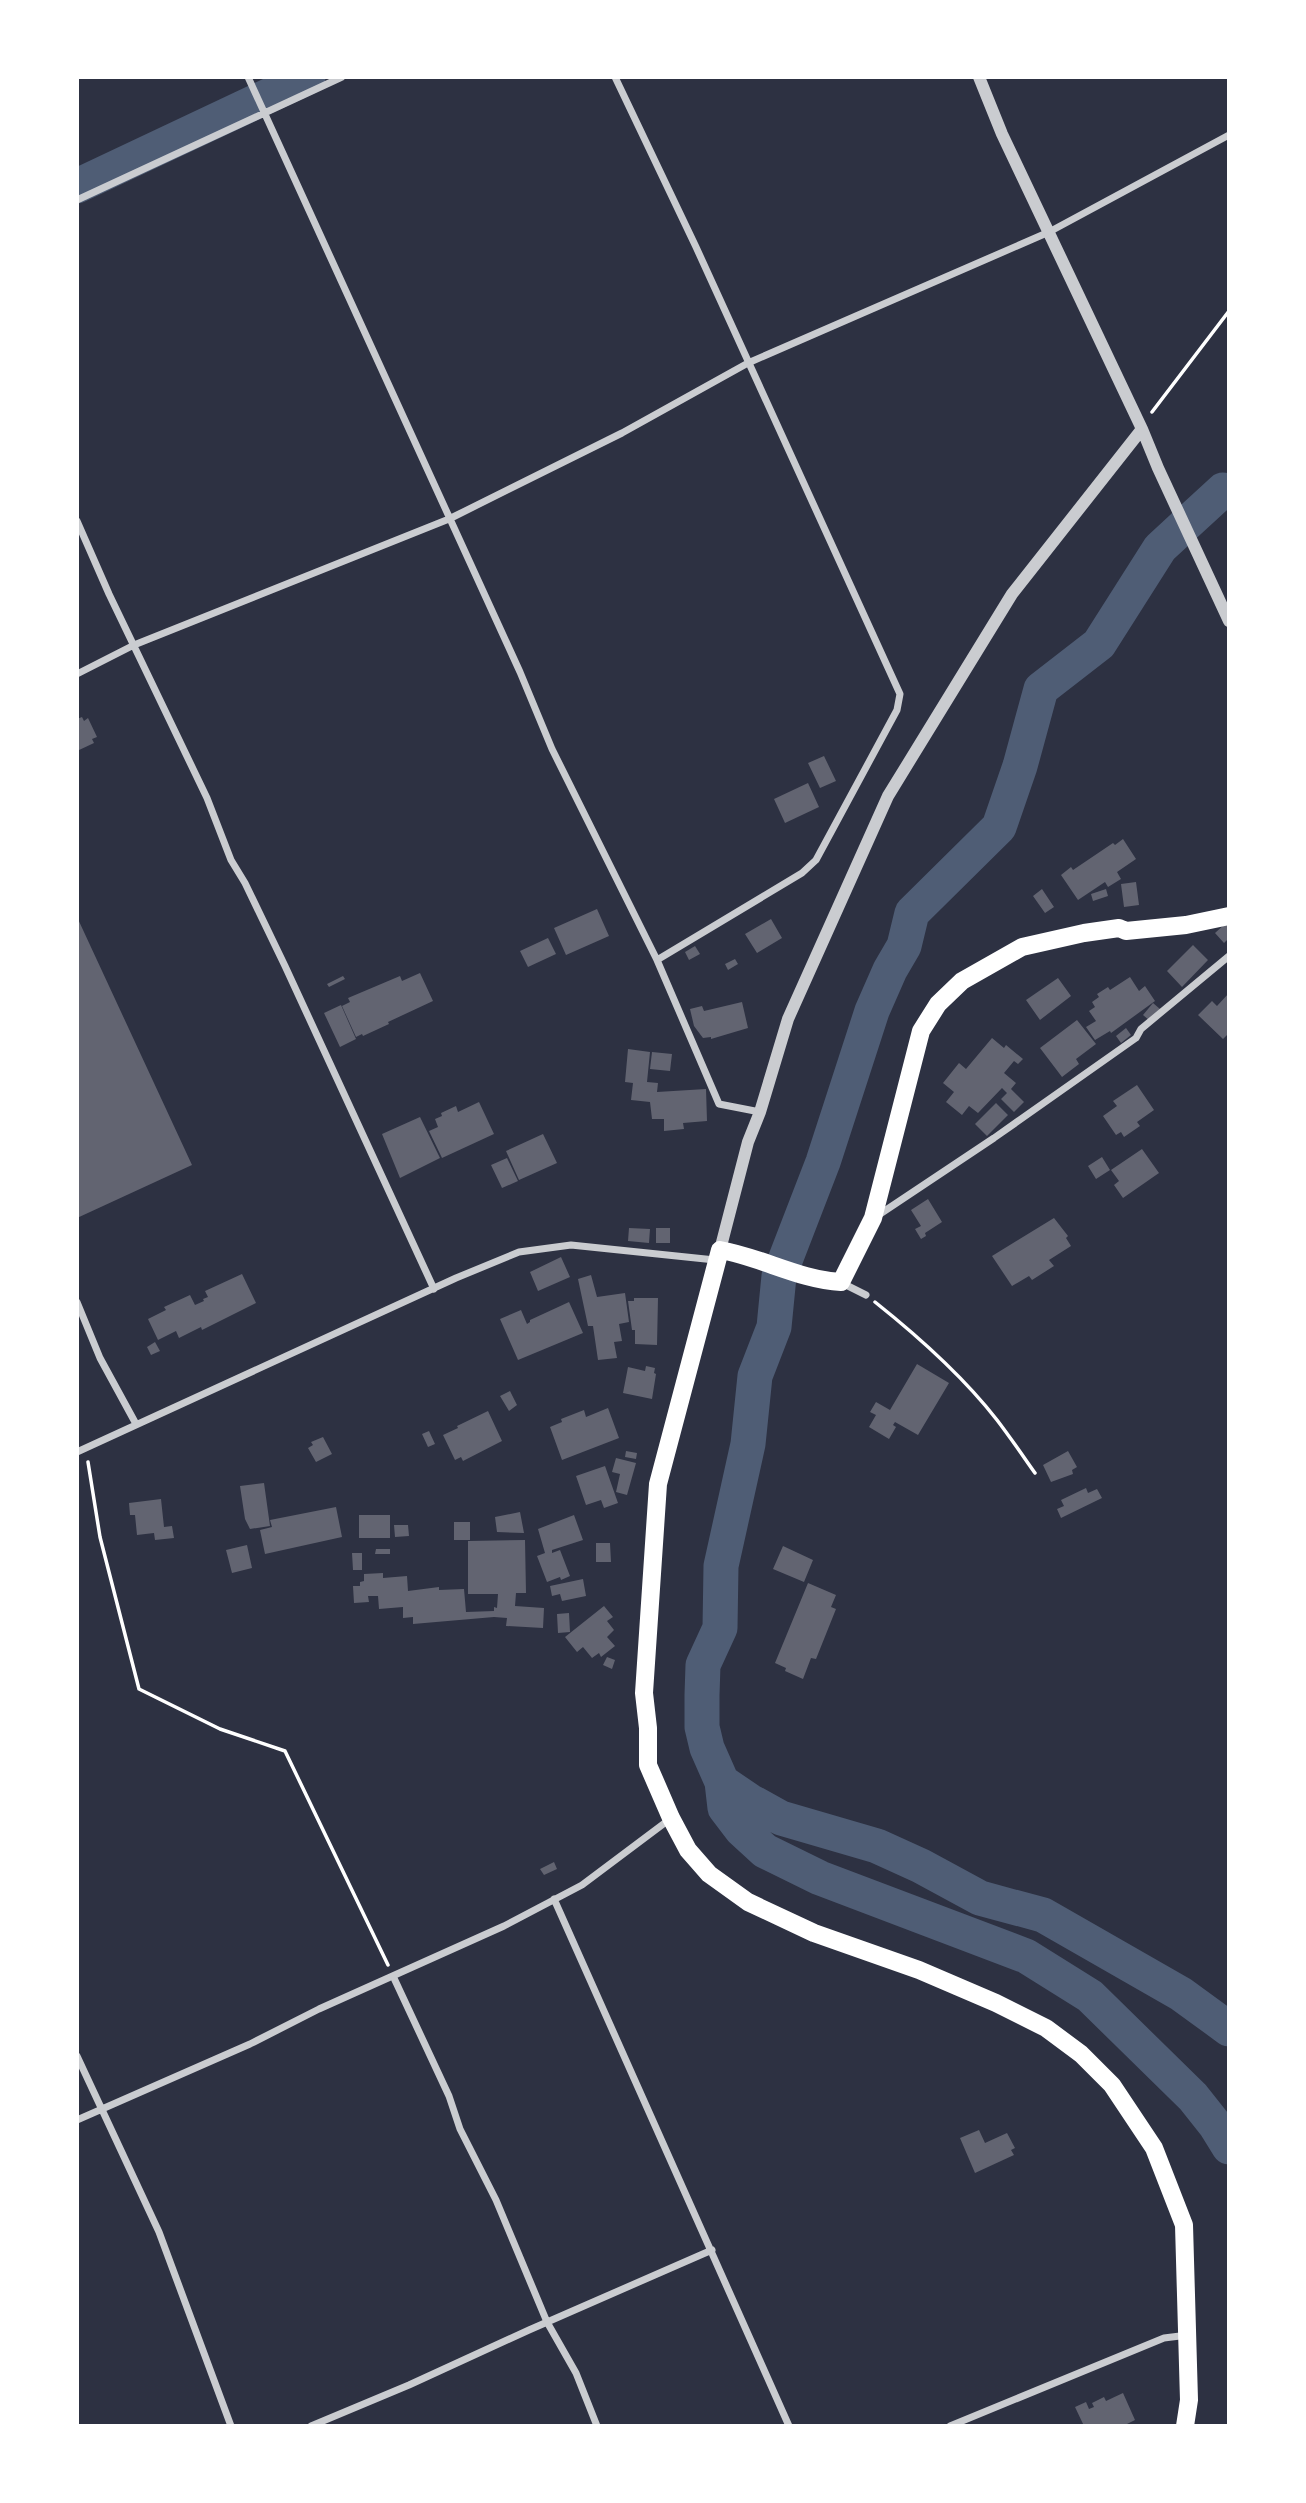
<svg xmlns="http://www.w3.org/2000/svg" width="1306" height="2503" font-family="'PT Sans',sans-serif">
  <rect width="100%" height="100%" fill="#2d3142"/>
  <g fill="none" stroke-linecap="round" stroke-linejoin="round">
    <!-- river -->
    <path stroke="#4f5d75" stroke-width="35" d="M77,186L308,77
      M1229,491L1223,490L1160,548L1099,644L1041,689L1020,766L999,827L912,913L904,946L890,970L872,1011L823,1162L779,1276L774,1327L755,1376L748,1444L721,1566L720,1628L703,1665L702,1695V1727L707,1748L722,1782L725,1808L741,1829L765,1851L820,1878L1026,1956L1090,1996L1193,2097L1216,2126L1229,2147
      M722,1782L750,1801L781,1818L877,1846L921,1866L980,1898L1043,1915L1181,1994L1229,2029"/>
  </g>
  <!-- building -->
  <path fill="#626471" d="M82,717L84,721L88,718L97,737L92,739L94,743L77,751V719Z
    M824,756L836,781L820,788L808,763Z
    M808,783L819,807L785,823L774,799Z
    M1123,839L1136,859L1117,872L1121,879L1108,887L1105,882L1078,900L1061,875L1071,867L1073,870L1113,843L1115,845Z
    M1136,882L1139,905L1124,907L1121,884Z
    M1042,889L1054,907L1045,913L1033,896Z
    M1106,889L1108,896L1093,901L1091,894Z
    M597,909L609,936L566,955L554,928Z
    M77,917L192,1165L77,1218Z
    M771,919L782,938L757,953L745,934Z
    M1226,923L1229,925V938L1224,943L1215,933Z
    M548,938L556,954L528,967L520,951Z
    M1193,945L1208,960L1182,987L1167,971Z
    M695,946L700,954L689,960L685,952Z
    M735,959L738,964L728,970L725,964Z
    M420,973L433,1001L388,1022L389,1024L363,1036L362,1034L356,1037L342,1006L350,1002L348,998L400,976L402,981Z
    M343,976L345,979L329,987L327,984Z
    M1130,977L1139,991L1145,986L1155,1001L1111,1033L1110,1031L1095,1040L1086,1027L1096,1021L1089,1011L1095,1007L1092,1002L1099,997L1097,994L1108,987L1110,990Z
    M1058,978L1071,996L1040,1020L1026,1000Z
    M1229,993V1033L1223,1039L1198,1015L1212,1001L1217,1006Z
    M742,1002L748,1028L711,1039V1037L703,1038L694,1026L690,1009L702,1006L704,1011Z
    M1153,1003L1160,1009L1150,1021L1143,1015Z
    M341,1005L356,1039L340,1047L324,1013Z
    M1077,1020L1096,1044L1076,1059L1079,1064L1062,1077L1040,1048Z
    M1126,1028L1131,1035L1121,1043L1116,1036Z
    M992,1038L1004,1048L1006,1045L1023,1059L1018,1064L1014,1061L1004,1073L1016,1083L1011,1089L1024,1102L1014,1112L1001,1099L1007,1093L1002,1088L978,1113L969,1106L962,1115L946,1102L954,1092L943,1083L959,1063L966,1069Z
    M628,1049L650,1052L647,1082L658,1083L657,1092L706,1089L707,1121L683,1123L684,1129L664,1131V1119H652L650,1102L631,1100L633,1083L625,1082Z
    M652,1052L672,1054L670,1071L650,1069Z
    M1137,1085L1154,1110L1137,1122L1140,1126L1124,1137L1121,1132L1116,1135L1103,1116L1117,1106L1113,1101Z
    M479,1102L494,1134L442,1158L429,1131L438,1127L435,1119L442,1116L441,1113L456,1106L458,1112Z
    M996,1103L1008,1115L987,1136L975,1124Z
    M420,1117L440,1158L400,1178L382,1134Z
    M543,1134L557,1163L519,1180L506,1151Z
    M1142,1149L1159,1173L1123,1198L1114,1185L1119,1181L1111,1170Z
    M1102,1157L1110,1170L1096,1179L1088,1166Z
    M507,1158L518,1181L502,1188L491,1165Z
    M928,1199L942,1222L925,1233L926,1236L921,1239L915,1229L921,1226L911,1210Z
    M1054,1218L1068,1236L1066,1238L1071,1246L1049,1260L1054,1266L1032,1280L1029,1276L1012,1286L992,1256Z
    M629,1228L650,1229L649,1243L628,1241Z
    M656,1228H670V1243H656Z
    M561,1257L570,1277L538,1291L530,1272Z
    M242,1274L256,1303L202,1330L201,1327L179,1338L176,1331L158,1340L148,1319L166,1310L164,1307L190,1295L195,1305L204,1301L203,1299L208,1297L205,1291Z
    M591,1275L597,1297L625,1293L629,1322L619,1324L622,1341L614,1342L617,1358L598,1360L593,1326H588L578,1279Z
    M634,1298H658L657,1345L635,1344V1330H632L628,1301H634Z
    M569,1302L583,1333L518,1360L500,1319L521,1310L527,1324L530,1322V1320Z
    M155,1342L160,1351L151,1355L147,1347Z
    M917,1364L949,1383L918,1435L895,1422L893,1425L896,1427L889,1439L869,1427L876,1415L870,1412L876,1402L890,1410Z
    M646,1366L655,1368L654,1373L656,1374L652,1399L623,1393L628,1367L645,1371Z
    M510,1391L517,1405L509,1411L500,1396Z
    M608,1408L619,1438L562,1460L550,1427L562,1422L561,1419L584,1410L586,1417Z
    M488,1411L502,1441L463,1461L461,1457L455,1460L443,1435L458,1428L457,1426Z
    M429,1431L435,1444L428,1447L422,1434Z
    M323,1437L332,1454L316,1462L308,1448L313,1445L311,1442Z
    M626,1451L637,1453L636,1459L625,1457Z
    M1068,1451L1077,1467L1072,1470L1073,1474L1051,1482L1043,1465Z
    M616,1458L636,1463L627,1495L616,1492L620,1474L612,1472Z
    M605,1466L618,1503L604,1508L601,1500L586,1505L576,1476Z
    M264,1483L270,1526L250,1529L245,1519L240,1486Z
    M1086,1488L1088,1493L1097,1489L1102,1498L1061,1518L1057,1509L1064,1506L1061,1500Z
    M161,1499L164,1527L172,1526L174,1538L155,1540L154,1533L137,1535L135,1515H130L129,1503Z
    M336,1507L342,1537L265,1554L260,1530L272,1527L270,1520Z
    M520,1512L524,1533L497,1532L495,1517Z
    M359,1515H390V1538H359Z
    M574,1515L583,1540L552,1550V1553L560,1550L570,1576L561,1580L560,1577L547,1582L537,1556L545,1553L538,1529Z
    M454,1522H470V1540H454Z
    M394,1525H408L409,1536L395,1537Z
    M525,1540L526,1593H516L515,1606L544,1608L543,1628L506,1626L507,1618L494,1617L413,1624V1617L403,1618V1607L379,1609L378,1596H368L369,1602L354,1603L353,1586H360V1582L364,1581V1574L383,1573V1578L407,1576L408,1591L439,1587V1590L464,1589L466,1612L494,1611V1607L497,1608L498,1594H468V1541Z
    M596,1543H610L611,1562H596Z
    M247,1545L252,1568L232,1573L226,1550Z
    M783,1546L813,1560L804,1582L773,1569Z
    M376,1549H390V1554H375Z
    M352,1553H362V1570H353Z
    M583,1579L586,1596L562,1601L560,1594L552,1596L550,1586Z
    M808,1583L836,1595L831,1607L836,1609L816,1659L811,1658L803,1679L785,1671L786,1668L775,1663Z
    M604,1606L613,1617L607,1621L614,1630L607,1637L615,1646L601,1657L599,1653L592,1658L583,1647L577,1652L565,1637Z
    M569,1613L570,1632L558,1633L557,1614Z
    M607,1657L615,1660L612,1669L603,1665Z
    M554,1862L557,1869L544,1875L540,1869Z
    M979,2130L985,2143L1007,2133L1015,2148L1011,2150L1014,2155L975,2173L960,2138Z
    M1123,2393L1135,2420L1123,2426H1084L1075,2407L1086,2402L1089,2409L1094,2407L1092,2403L1104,2397L1106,2401Z"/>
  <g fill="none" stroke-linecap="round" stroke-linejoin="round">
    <!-- path -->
    <path stroke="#fff" stroke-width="3.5" d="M1152,412L1229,311
      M875,1302C919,1337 962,1375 997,1420C1010,1437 1023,1456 1035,1473
      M88,1462L100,1537L139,1689L220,1729L285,1751L388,1965"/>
    <!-- minor -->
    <path stroke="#caccd0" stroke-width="7" d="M248,77L520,672L552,749L657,960L719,1104L760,1112
      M615,77L696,247L900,694L897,710L816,860L802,873L657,960
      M77,200L342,77
      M77,521L109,594L207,798L231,860L245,883L285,966L434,1289
      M77,674L134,645L449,519L622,433L748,363L1049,232L1229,135
      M877,1216L994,1138L1136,1038L1141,1029L1229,956
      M842,1283L866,1295
      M77,1302L100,1358L136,1424
      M77,1452L456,1278L519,1252L571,1245L715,1260
      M554,1899L789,2426
      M393,1976L449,2096L460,2129L496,2200L547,2322L576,2373L597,2426
      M77,2056L159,2232L231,2426
      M77,2120L250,2044L319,2009L504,1926L582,1885L670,1819
      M311,2426L409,2385L529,2330L712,2250
      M950,2426L1164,2338L1188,2335"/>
    <!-- tertiary -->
    <path stroke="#caccd0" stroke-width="12" d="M979,77L1002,134L1142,429L1158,468L1229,621
      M720,1250L748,1142L760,1112L788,1019L888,796L1012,594L1142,429"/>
    <!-- primary -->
    <path stroke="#fff" stroke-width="18" d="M1185,2426L1189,2400L1184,2225L1154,2148L1112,2085L1081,2054L1046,2028L996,2003L919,1970L814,1933L748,1902L709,1874L688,1850L671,1818L648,1765V1728L644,1693L658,1484L720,1250C761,1257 800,1280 841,1282L873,1218L921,1031L938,1004L962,981L1022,947L1084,933L1119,928L1126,931L1186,925L1229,916"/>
  </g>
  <!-- border -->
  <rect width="1306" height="2503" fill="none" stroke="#ffffff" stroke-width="158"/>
</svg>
